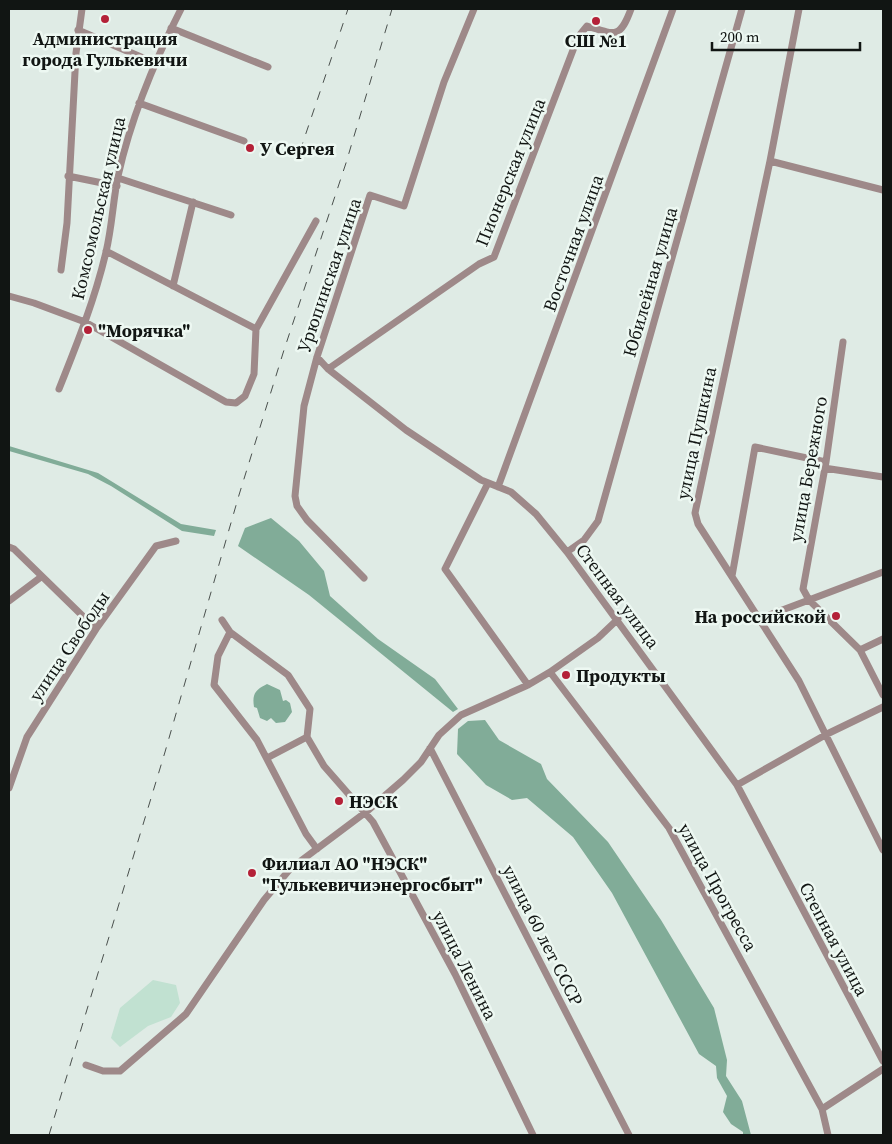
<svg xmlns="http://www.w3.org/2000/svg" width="892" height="1144" font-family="'Source Serif 4',serif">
  <rect width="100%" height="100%" fill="#dfebe5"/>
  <!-- green -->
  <path fill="#c1e1d1" d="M153,980L176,985L180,1003L171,1017L148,1026L120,1047L111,1038L120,1008Z"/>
  <!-- water -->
  <path fill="#81ac98" d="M9,446L98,473L181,524L216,530L214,536L182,531L111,486L88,474L9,451Z
    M271,518L299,541L324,571L330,596L378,639L435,679L458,709L453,712L309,595L238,546L245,528Z
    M267,684L280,690L283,701L286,700L290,703L292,712L285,722L276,723L271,718L267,721L260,718L257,708L254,707C252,694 255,690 267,684Z
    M485,720L499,740L541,764L547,779L608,842L661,920L714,1008L727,1060L726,1076L742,1101L751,1135H743V1132L731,1124L723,1112L727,1096L717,1078L716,1066L699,1054L612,893L573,837L527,798L512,800L486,785L457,754L458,729L468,721Z"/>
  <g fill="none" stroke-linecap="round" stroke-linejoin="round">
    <!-- minor -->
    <path stroke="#9e8989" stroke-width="7" d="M799,9L770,161L695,513L698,524L799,681L883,850
      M171,28L268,67
      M78,30L155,63
      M139,103L244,141
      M770,161L883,190
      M68,176L117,186
      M118,178L231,215
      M106,251L256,329
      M61,270L67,223L76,53L82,9
      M173,286L193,202
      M9,296L34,303L85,322L226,402L236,403L245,396L254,374L256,329L316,221
      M843,342L826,462L803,589L809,600L860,650L883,695
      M317,357L328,369L406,430L481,480L511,492L536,514L567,552L737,785L883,1061
      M328,369L479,264L494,257L578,37L587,26C615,35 620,39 631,9
      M59,389C77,344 95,299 106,252C112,227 113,201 118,176C131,118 154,62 181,9
      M824,468L883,477
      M488,483L445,569L528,685
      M498,487L673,9
      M9,547L14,549L96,629
      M567,552L584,540L598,521L742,9
      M732,576L755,447L826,462
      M364,578L307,520L297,506L295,496L304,406L317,357L370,195L404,206L444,82L474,9
      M9,601L41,577
      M759,619L883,572
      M222,620L230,632L288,675L310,709L307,737L324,766L373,822L455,974L533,1135
      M230,632L218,656L214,685L257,740L306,834L317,849
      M860,650L883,639
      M550,672L669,828L822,1109L828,1135
      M430,748L629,1135
      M267,758L307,737
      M737,785L827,734L883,707
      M9,788L27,737L96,629L156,546L176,541
      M86,1065L103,1071H120L186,1014L264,900L290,869L366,812L403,780L421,762L439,735L461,715L528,685L550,672L598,638L618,619
      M822,1109L883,1069"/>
    <!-- rail -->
    <path stroke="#4a504d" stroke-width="1" stroke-dasharray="9 9" stroke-linecap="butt" d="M300,151L348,9
      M49,1135L165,752L239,495L284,350L346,163L392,9"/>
  </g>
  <!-- markers -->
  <g fill="#b42138" stroke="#edf8f2" stroke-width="2">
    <circle cx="105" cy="19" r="5"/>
    <circle cx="596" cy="21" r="5"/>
    <circle cx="250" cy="148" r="5"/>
    <circle cx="88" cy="330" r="5"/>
    <circle cx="836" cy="616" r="5"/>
    <circle cx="566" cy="675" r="5"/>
    <circle cx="339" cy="801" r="5"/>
    <circle cx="252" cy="873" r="5"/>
  </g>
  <g text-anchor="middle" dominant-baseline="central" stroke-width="5" stroke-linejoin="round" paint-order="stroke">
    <!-- poi labels -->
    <g font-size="18" font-weight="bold" fill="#111513" stroke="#edf8f2" text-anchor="start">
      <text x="105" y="38" text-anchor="middle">Администрация<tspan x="105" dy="21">города Гулькевичи</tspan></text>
      <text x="596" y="40" text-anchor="middle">СШ №1</text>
      <text x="260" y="148">У Сергея</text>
      <text x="98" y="330">"Морячка"</text>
      <text x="826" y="616" text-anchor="end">На российской</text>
      <text x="576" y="675">Продукты</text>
      <text x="349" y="801">НЭСК</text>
      <text x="262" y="863">Филиал АО "НЭСК"<tspan x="262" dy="21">"Гулькевичиэнергосбыт"</tspan></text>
    </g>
    <!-- street labels -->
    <g font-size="18" fill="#111513" stroke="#edf8f2">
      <text transform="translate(510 172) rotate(-68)">Пионерская улица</text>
      <text transform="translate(98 208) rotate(-77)">Комсомольская улица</text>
      <text transform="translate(573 243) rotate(-70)">Восточная улица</text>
      <text transform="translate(329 275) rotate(-71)">Урюпинская улица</text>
      <text transform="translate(650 282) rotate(-74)">Юбилейная улица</text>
      <text transform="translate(696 433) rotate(-78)">улица Пушкина</text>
      <text transform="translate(808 469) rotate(-80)">улица Бережного</text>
      <text transform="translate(618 596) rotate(53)">Степная улица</text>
      <text transform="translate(69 646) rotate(-56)">улица Свободы</text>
      <text transform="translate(718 887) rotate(61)">улица Прогресса</text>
      <text transform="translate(543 935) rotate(63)">улица 60 лет СССР</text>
      <text transform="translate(834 939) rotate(62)">Степная улица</text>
      <text transform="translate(465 965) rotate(63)">улица Ленина</text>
    </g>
  </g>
  <!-- border -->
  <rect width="892" height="1144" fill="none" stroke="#111513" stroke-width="20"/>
  <!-- scale -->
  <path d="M712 42v8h148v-8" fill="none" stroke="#111513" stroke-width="2.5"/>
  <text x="720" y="42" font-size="15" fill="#111513" stroke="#edf8f2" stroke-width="4" paint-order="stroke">200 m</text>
</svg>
